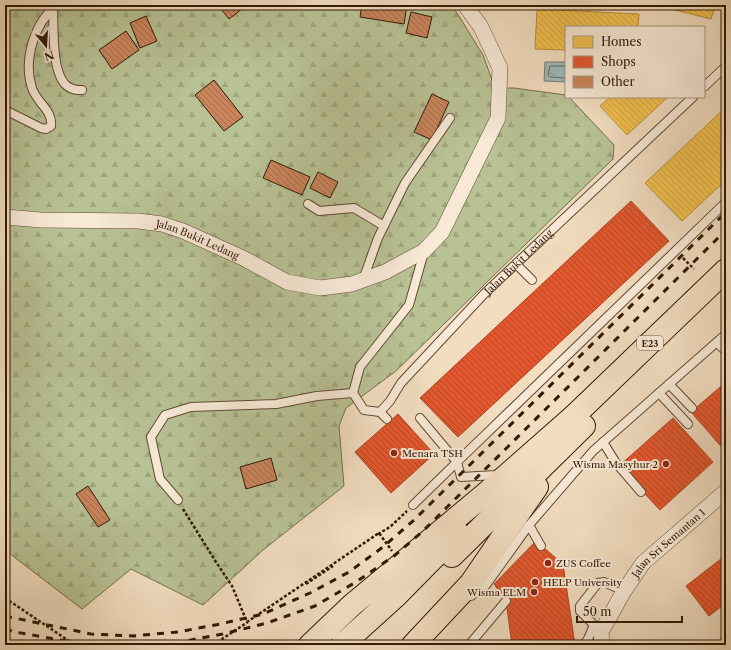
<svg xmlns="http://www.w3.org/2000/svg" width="731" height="650" font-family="'Libre Caslon Text',serif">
  <defs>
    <pattern id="forest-firs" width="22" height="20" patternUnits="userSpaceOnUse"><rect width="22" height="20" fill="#b8c295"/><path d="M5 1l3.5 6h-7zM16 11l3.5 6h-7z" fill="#9fa67f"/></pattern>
    <pattern id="water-ripples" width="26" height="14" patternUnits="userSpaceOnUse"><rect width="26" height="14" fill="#9dbabb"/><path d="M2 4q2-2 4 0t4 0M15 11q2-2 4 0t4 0" fill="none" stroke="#889f9f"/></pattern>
    <pattern id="homes-back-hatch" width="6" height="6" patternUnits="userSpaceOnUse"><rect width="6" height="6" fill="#f2c14e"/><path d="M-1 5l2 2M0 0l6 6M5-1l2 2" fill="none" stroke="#d0a543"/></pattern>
    <pattern id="shops-back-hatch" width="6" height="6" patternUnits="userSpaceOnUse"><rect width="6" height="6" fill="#e4572e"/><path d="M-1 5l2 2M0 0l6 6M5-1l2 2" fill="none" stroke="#b94725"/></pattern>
    <pattern id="building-back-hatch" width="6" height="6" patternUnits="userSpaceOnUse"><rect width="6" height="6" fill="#ca855c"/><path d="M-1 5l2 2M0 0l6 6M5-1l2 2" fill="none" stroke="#a56c4a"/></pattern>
  </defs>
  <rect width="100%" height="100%" fill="#f2ddc0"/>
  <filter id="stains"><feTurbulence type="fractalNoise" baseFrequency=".005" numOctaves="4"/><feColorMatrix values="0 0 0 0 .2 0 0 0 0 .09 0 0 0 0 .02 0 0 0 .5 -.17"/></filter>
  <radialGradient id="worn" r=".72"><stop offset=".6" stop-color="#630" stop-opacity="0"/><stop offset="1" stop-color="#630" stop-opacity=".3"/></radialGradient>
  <!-- forest -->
  <path fill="url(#forest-firs)" stroke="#756e4d" d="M5,5H452L483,55L495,88H514L566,95V97H569L614,145L613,159L396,371L346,408L339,426L344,486L263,550L203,605L131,569L82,609L5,550Z"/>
  <!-- water -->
  <path fill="url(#water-ripples)" stroke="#727a72" d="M545,62H566V82L544,81Z"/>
  <!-- homes -->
  <path fill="url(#homes-back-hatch)" stroke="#b88f38" d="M655,5H716L711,19Z
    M537,9L639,14L638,27H566V50L535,49Z
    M610,97H668L627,135L600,106Z
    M726,107V180L682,221L645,183Z"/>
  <!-- shops -->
  <path fill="url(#shops-back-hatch)" stroke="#af4422" d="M631,201L669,241L458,437L420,398Z
    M726,382V452L691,412Z
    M398,414L434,454L391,493L355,452Z
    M673,418L713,462L660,510L619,466Z
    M536,541L563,564L575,645H512L506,601L494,584Z
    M726,555V603L709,616L686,586Z"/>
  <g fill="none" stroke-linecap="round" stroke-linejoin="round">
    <!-- shore -->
    <path stroke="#686a60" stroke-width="1" d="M566,66H550L548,75L550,77L566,78"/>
  </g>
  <!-- building -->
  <path fill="url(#building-back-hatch)" stroke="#321905" d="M218,5H247L229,19Z
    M362,5H407L404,24L360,17Z
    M411,12L432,17L427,38L406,33Z
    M146,16L157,41L140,48L130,23Z
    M126,31L139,50L112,69L99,50Z
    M214,80L243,117L224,131L195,95Z
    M432,94L449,102L432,140L414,132Z
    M271,160L310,177L302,195L263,178Z
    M318,172L338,182L330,198L310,188Z
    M271,458L277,480L246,489L240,467Z
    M88,486L110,520L98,527L76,494Z"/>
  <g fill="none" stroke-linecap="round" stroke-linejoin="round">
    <defs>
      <g id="lane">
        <path d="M53,8C54,27 51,73 67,86C72,90 77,90 82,90"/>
        <path d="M704,87L726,66"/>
        <path d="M5,110L41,128L46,129L51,126C53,110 36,102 32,88C23,60 34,23 57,5"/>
        <path d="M308,204L319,211L354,208L384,226"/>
        <path d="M516,264L532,280"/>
        <path d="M363,280L378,238L405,183L450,118"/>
        <path d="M717,343L726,351"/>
        <path d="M669,384L692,408"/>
        <path d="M353,393L360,367L409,305L424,252"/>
        <path d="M659,393L688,424"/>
        <path d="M380,412L387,419"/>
        <path d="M603,442L616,463L641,492"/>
        <path d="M499,473L496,475L461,477L457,462L726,202"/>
        <path id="s1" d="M178,500L160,479L151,437L165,415L191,407L276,404L317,396L353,393L364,410L380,412L390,401L401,383L484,294L693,97"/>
        <path d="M413,505L457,462L420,418"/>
        <path d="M529,525L541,546"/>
        <path d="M471,596L486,585L529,525L593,451L726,334"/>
        <path d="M601,632L580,611V606L598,583L604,582L624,591"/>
        <path d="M469,645L506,601"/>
        <path d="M584,645L588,639L594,625"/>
      </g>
      <g id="street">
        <path id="s2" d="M5,217L41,220L138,221L162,224L183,231L243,258L287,282L320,288L352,284L385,272L424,251L442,232L498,118L500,68L481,27L465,5"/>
        <path id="s3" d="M602,645L601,632L624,591L643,563L726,491"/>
      </g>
      <path id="primary" d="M452,556L584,426
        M310,645L352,605L484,495L575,415
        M342,645L397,595L458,533
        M413,645L471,583L523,507L537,487"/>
      <path id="highway" d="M575,415L726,270"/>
    </defs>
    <!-- lane casing -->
    <use href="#lane" stroke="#624a34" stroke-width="10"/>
    <!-- street casing -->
    <use href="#street" stroke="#624a34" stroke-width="16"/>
    <!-- primary casing -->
    <use href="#primary" stroke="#321905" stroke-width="24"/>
    <!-- highway casing -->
    <use href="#highway" stroke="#321905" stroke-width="24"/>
    <!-- path -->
    <path stroke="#321905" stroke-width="2.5" stroke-dasharray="3 2" stroke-linecap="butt" d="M683,258L694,269
      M183,509L216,562L232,586L247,622L379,533L392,551
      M378,534L390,527L407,511
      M306,584L333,566
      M5,598L75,645
      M213,645L248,622"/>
    <!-- lane -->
    <use href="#lane" stroke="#f7e9d6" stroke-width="8"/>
    <!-- street -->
    <use href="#street" stroke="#f7e9d6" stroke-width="15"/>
    <!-- primary -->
    <use href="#primary" stroke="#f2ddc0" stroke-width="22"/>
    <!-- highway -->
    <use href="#highway" stroke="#f2ddc0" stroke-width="22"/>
    <!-- rail -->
    <path stroke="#321905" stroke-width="3" stroke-dasharray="7 7" stroke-linecap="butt" d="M5,616L91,634L133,636L178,632L220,624L263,614L310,593L349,572L383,547L414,520L726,212
      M5,629L15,632L89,645
      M147,645L180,642L223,634L267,623L315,606L356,582L394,556L422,532L726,230"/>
  </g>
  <!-- markers -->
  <g fill="#8f2418" stroke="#f7e9d6" stroke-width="1.5">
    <circle cx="394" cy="453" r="4"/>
    <circle cx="666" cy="464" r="4"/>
    <circle cx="548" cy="563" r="4"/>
    <circle cx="535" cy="582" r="4"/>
    <circle cx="534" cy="592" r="4"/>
  </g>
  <g text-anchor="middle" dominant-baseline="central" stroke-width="4" stroke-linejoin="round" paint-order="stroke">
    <!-- shield labels -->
    <rect fill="#f7e9d6" stroke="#6d5744" stroke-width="1" x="637" y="336" width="26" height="14" rx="3"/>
    <g font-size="9" font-weight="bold" fill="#321905">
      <text x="650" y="343">E23</text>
    </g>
    <!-- street labels -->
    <g font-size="10" fill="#321905" stroke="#f7e9d6">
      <text stroke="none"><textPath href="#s2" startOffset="196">Jalan Bukit Ledang</textPath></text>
      <text stroke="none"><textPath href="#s1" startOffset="528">Jalan Bukit Ledang</textPath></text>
      <text stroke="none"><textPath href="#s3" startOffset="126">Jalan Sri Semantan 1</textPath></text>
    </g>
    <!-- poi labels -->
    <g font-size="10" fill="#321905" stroke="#f7e9d6" text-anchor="start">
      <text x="402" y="453">Menara TSH</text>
      <text x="658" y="464" text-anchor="end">Wisma Masyhur 2</text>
      <text x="556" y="563">ZUS Coffee</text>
      <text x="543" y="582">HELP University</text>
      <text x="526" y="592" text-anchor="end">Wisma ELM</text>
    </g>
  </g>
  <!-- margin -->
  <rect width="731" height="650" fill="none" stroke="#f2ddc0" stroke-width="20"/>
  <rect x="6" y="6" width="719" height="638" fill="none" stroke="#321905" stroke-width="2"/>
  <rect x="10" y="10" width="711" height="630" fill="none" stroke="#321905"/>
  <!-- legend -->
  <rect x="565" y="26" width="140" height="72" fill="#f7e9d6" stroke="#a89682"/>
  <rect x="573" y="36" width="20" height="12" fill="#f2c14e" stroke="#a89682"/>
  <text x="601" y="46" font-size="12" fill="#321905">Homes</text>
  <rect x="573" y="56" width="20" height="12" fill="#e4572e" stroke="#a89682"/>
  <text x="601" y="66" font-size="12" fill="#321905">Shops</text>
  <rect x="573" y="76" width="20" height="12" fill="#ca855c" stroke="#a89682"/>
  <text x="601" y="86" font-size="12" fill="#321905">Other</text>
  <!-- north arrow -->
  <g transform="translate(46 46) rotate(162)" stroke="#f7e9d6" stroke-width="3" paint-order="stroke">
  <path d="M0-3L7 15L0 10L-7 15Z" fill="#321905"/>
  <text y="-6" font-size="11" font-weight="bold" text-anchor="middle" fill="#321905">N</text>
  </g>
  <!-- scale -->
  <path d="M577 616v6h105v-6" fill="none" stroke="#321905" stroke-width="2"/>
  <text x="583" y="616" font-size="12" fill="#321905" stroke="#f7e9d6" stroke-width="3" paint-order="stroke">50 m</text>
  <rect width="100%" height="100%" filter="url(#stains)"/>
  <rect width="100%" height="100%" fill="url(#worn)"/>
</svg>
